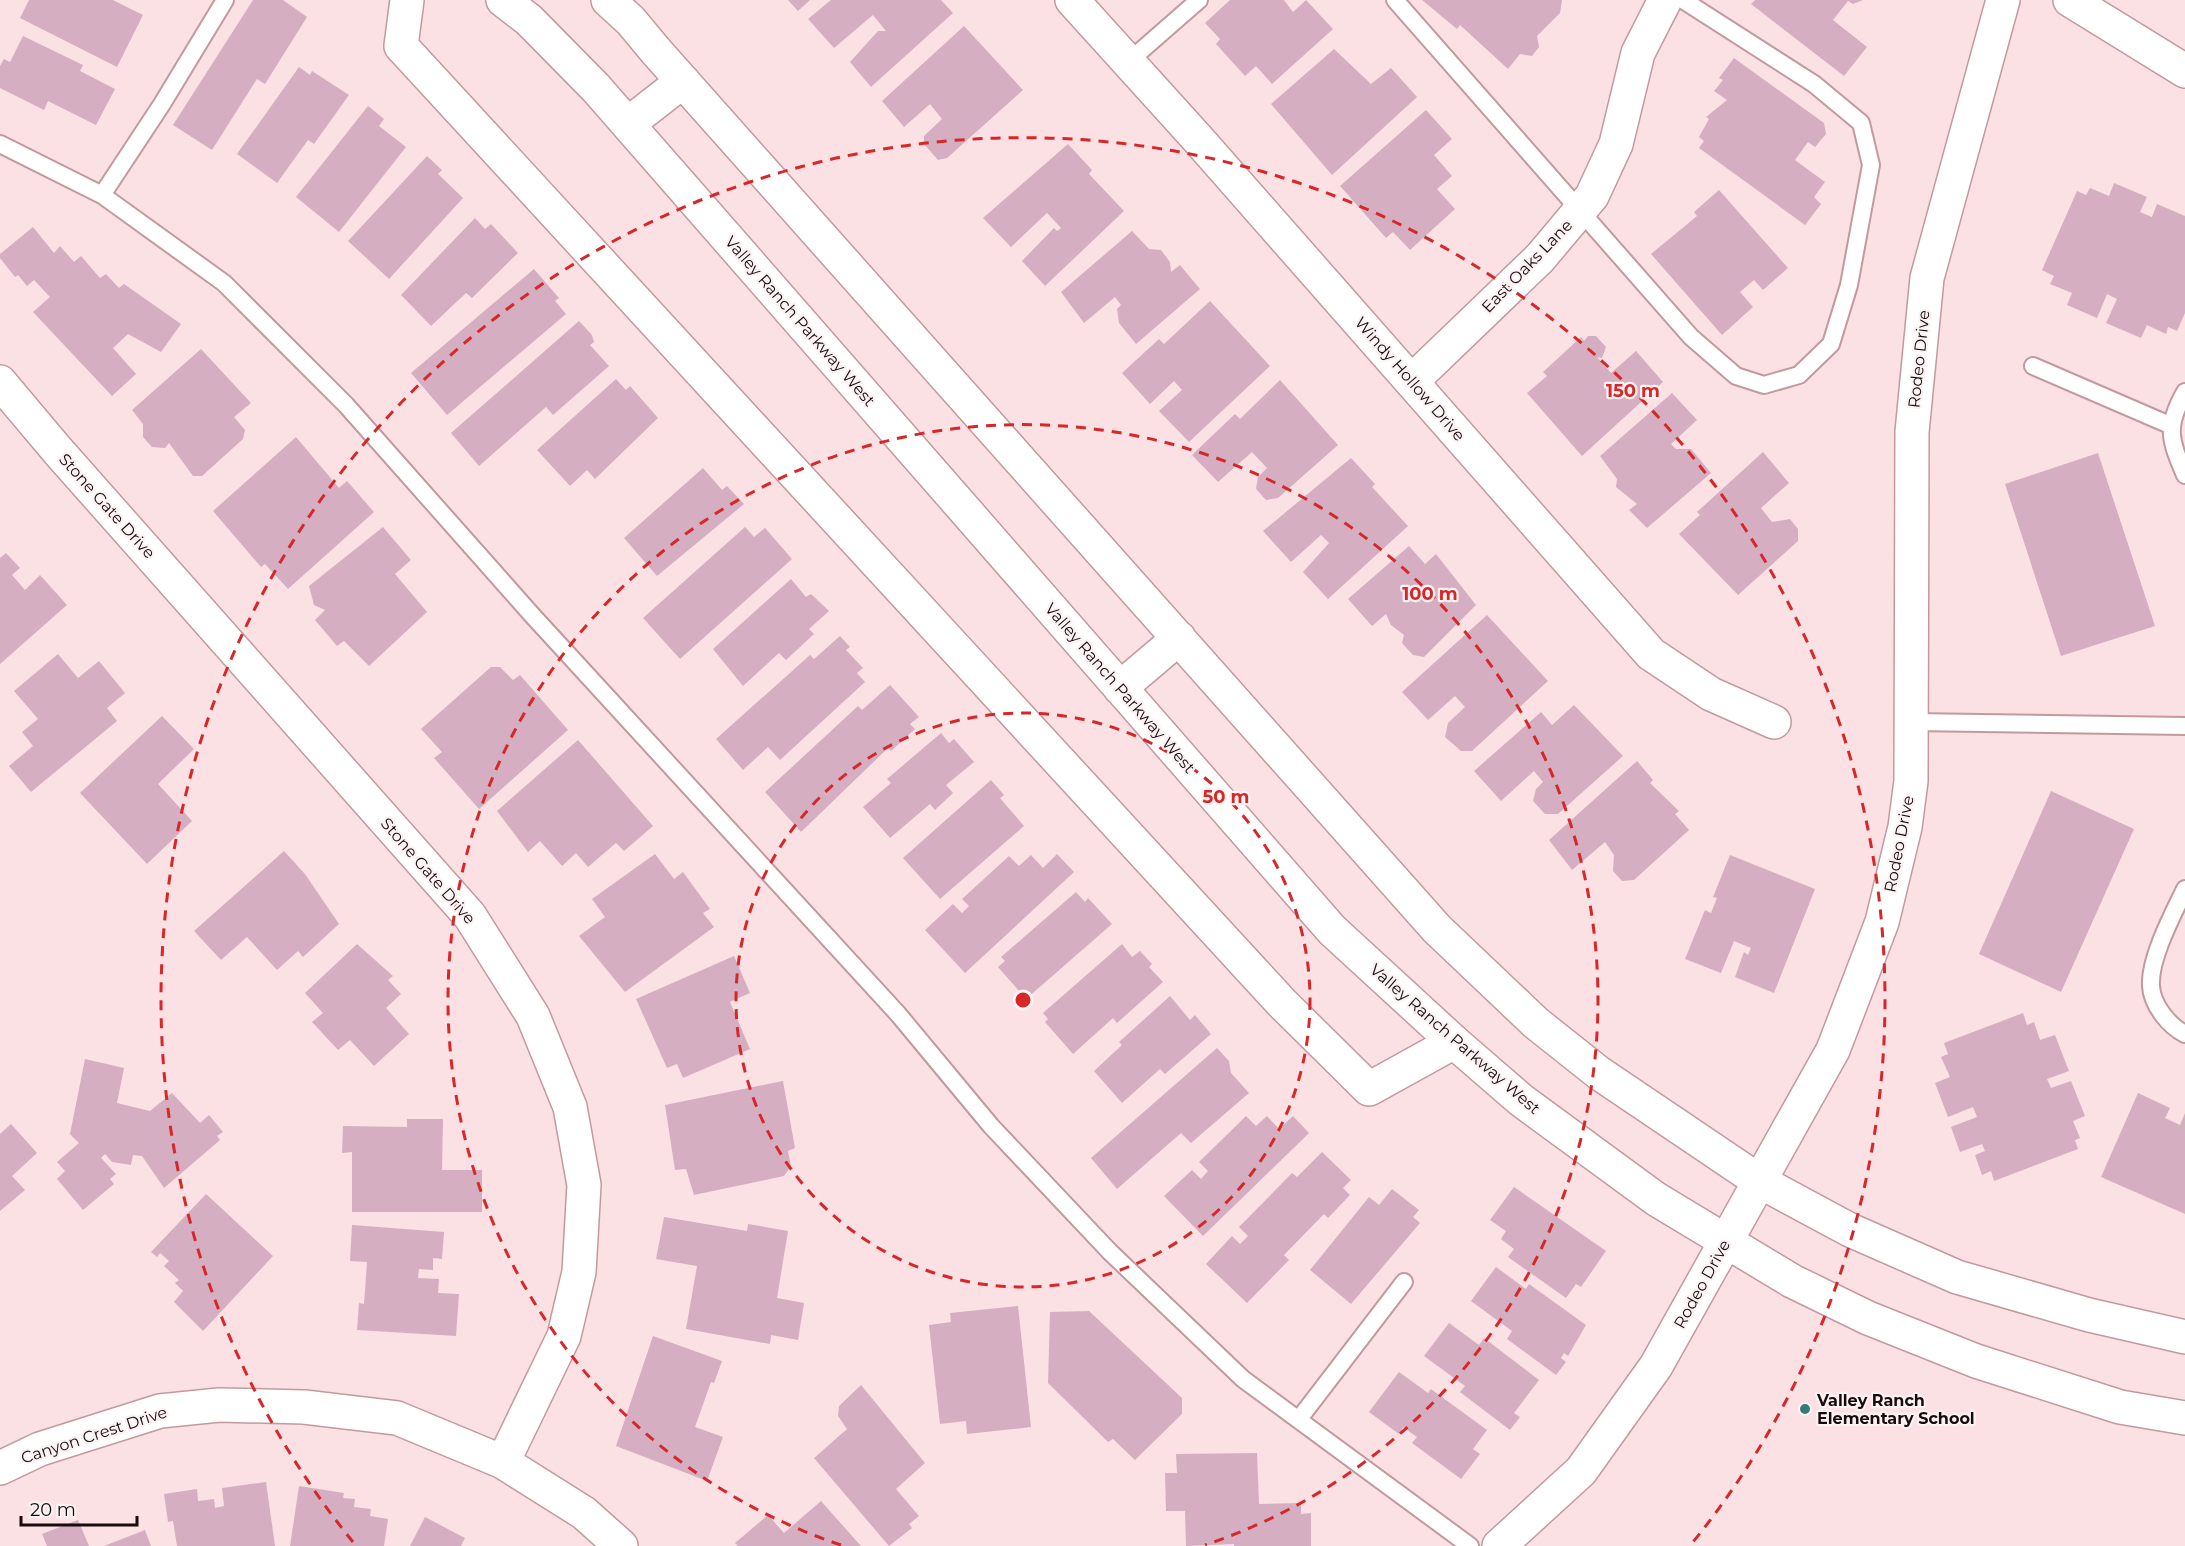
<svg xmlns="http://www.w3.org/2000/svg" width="2185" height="1546" font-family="Montserrat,sans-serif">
  <rect width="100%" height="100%" fill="#fbe0e4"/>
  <!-- building -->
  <path fill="#d5afc1" d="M29,0H113L143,15L117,67L20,18Z
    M253,0H283L307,17L265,84L257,79L212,150L173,125Z
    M788,0H810L798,11Z
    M831,0H941L953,13L871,87L850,62L878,31H886L873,15L834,48L808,19Z
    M1230,0H1284L1293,12L1306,0L1333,29L1272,84L1256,66L1245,76L1216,44L1220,39L1205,23Z
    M1422,0H1562L1560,13L1537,36L1539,47L1532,56L1520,54L1508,69L1460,25L1457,29Z
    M1755,0H1863L1853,4L1848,1L1833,20L1867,47L1844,76L1751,4Z
    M964,26L1023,90L947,158L938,160L924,144V136L942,119L930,104L904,127L882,101Z
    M23,36L83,65L80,71L115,89L96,125L48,101L44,110L0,88V66L4,59L10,62Z
    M1334,49L1371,84L1391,68L1417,97L1332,175L1271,104Z
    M1734,58L1824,123L1826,134L1815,147L1808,142L1795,160L1825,182L1814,197L1821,204L1805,225L1699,148L1704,141L1699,137L1709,119L1706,117L1727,100L1714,91L1723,80L1719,78Z
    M299,67L310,75L312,71L349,95L314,144L308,140L277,183L237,154Z
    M368,106L384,119L379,126L406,147L339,232L296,197Z
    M1426,110L1452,139L1434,155L1452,176L1437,189L1455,209L1410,250L1393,232L1386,238L1340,186Z
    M1068,144L1092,170L1089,174L1124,211L1045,286L1022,261L1054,228L1057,231L1061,228L1047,213L1011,247L983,218Z
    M427,156L442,170L438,174L463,198L389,279L348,241Z
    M2114,183L2147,197L2140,212L2152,217L2157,204L2185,216V313L2177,331L2168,327L2166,334L2147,325L2141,338L2106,323L2117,299L2107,294L2097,318L2067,305L2072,293L2050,284L2054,276L2042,270L2077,191L2086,195L2090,188L2109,196Z
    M1719,190L1788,268L1763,290L1754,280L1740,292L1753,307L1722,335L1651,254L1697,216L1694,212Z
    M475,218L485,229L491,224L518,253L472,298L466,293L431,326L401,295Z
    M33,227L54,253L60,246L74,262L81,256L100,278L106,274L119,288L124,284L181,324L161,352L128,334L113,348L136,374L112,396L33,312L50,297L34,280L27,286L18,275L15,277L0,258V254Z
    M1132,231L1149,249L1161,250L1170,262L1171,272L1180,265L1200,289L1136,344L1119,323L1117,309L1121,305L1115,297L1084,323L1061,292Z
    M534,269L559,298L555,301L566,314L447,415L411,373Z
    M1210,301L1270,366L1189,442L1159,411L1182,390L1174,381L1150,404L1122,373L1159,339L1164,344Z
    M579,321L592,335L594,342L590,345L609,366L553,415L546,407L479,466L451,433Z
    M1588,336H1596L1606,347L1602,358L1597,357L1611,373L1636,351L1663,382L1582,456L1527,393L1547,376L1543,372L1581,337L1584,341Z
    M201,349L251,403L234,417L245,430L243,439L202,476H193L169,443L165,448L152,447L143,437V424L132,410Z
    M616,379L626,390L630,386L658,418L595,479L587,470L570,486L537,450Z
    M1280,380L1338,445L1278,498L1266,500L1256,489L1258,477L1267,468L1252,452L1218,482L1192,455L1235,414L1240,419Z
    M1672,393L1697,420L1671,444L1676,449H1691L1711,473L1647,528L1629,510L1637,504L1616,487L1617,479L1600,456Z
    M296,437L339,488L347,481L374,512L288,589L265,564L261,567L213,511Z
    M1763,452L1789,483L1761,508L1772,522L1790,519L1798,529V541L1738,595L1679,534L1700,515L1697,512Z
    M2098,453L2155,626L2061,656L2005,484Z
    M1351,458L1375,484L1372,487L1408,526L1328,599L1303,572L1329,543L1321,535L1291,562L1263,531Z
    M703,468L722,490L727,486L744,504L657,576L624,538Z
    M383,527L411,560L395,574L427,612L369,666L344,641L337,646L315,620L325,610L314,605L309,586Z
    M745,527L754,537L765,528L792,559L680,659L643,618Z
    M1409,546L1425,564L1436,554L1476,605L1424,657L1413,655L1402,643L1404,635L1391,625L1386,614L1372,626L1348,599Z
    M6,553L20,568L12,575L25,590L40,575L67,605L0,664V558Z
    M791,579L806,597L811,594L829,611L809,629L814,634L786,660L779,653L743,686L713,649Z
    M1487,615L1548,681L1472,751H1461L1445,737L1448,723L1465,707L1455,696L1428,720L1402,692Z
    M840,636L850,647L846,650L863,668L857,673L865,682L780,760L768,747L743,770L716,739L810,655L814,659Z
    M58,654L78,678L99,661L125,693L107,708L117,721L31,792L9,766L33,746L22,732L38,719L14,691Z
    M491,667H500L513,680L520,675L568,730L479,809L434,758L442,752L421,729Z
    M890,685L919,717L910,724L915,729L891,751L888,748L801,832L765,792L858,706L862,710Z
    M1574,705L1623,756L1558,814H1545L1533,801L1536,789L1543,782L1534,771L1501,801L1474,771L1541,712L1552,725Z
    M162,716L194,749L158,784L192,821L147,864L80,793Z
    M941,733L949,743L954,739L974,762L946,785L953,793L935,810L930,804L890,838L863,807L891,783L887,779Z
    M578,740L653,826L624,851L616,843L588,867L576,853L562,866L540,841L528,852L497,811Z
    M1637,761L1653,780L1650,783L1679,811L1675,814L1689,830L1634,880L1622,881L1613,871L1614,855L1605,842L1572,870L1549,840Z
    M991,780L1004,795L1000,798L1024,826L940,899L903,858Z
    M2051,791L2134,829L2061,992L1979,954Z
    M284,851L305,874L339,924L303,957L298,951L277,970L247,937L221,960L194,931Z
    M655,854L674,879L683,872L710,909L703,913L714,927L625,992L579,936L605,917L592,899Z
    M1057,854L1074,872L965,973L925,930L953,904L962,913L969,906L962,899L1009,856L1019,866L1031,855L1043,868Z
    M1730,855L1815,889L1774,993L1735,977L1744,952L1748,955L1751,948L1734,941L1721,973L1685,959L1705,910L1711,913L1717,898L1713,897Z
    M1076,892L1085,902L1088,898L1112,924L1026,999L998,967L1005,961L1001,957Z
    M357,944L393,976L388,980L401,994L386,1008L409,1034L374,1066L350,1040L338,1050L312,1022L323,1013L305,993Z
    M1122,944L1132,957L1140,951L1152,964L1149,967L1163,982L1117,1023L1113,1018L1073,1054L1045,1022L1048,1019L1043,1013Z
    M734,956L750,993L730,1002L750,1049L683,1078L677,1064L667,1068L636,999Z
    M1170,996L1190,1020L1195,1015L1211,1034L1165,1074L1160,1069L1122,1103L1094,1071L1122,1045L1119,1042Z
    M2023,1013L2027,1025L2034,1022L2040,1040L2055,1035L2069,1071L2047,1079L2051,1088L2071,1081L2085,1116L2073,1121L2080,1138L2075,1140L2078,1149L1994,1181L1991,1171L1982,1175L1975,1155L1985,1151L1982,1144L1960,1152L1951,1127L1977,1117L1973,1107L1948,1117L1935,1083L1950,1077L1941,1057L1948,1054L1944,1043Z
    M1217,1048L1229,1061L1231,1073L1249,1093L1191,1143L1181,1133L1117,1189L1091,1158Z
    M85,1059L124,1068L117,1103L150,1111L172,1093L200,1123L209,1115L223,1132L217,1136L220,1140L164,1188L142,1156L133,1155L131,1165L112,1162L105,1154L101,1158L116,1174L110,1179L114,1184L83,1210L57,1179L65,1171L57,1162L79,1143L70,1134Z
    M783,1081L795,1148L788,1151L791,1166L784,1176L694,1195L686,1169L675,1170L665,1105Z
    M2138,1093L2170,1108L2165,1118L2180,1125L2185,1113V1214L2101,1177Z
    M1246,1116L1256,1126L1267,1116L1279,1129L1293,1116L1309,1133L1203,1236L1164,1196L1192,1170L1201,1179L1208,1171L1199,1162Z
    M407,1119H443L442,1170H482V1212H352V1152L342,1153L343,1126L407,1127Z
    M11,1124L37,1153L12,1176L25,1190L0,1211V1134Z
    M1322,1152L1351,1180L1343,1188L1350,1195L1328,1218L1324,1214L1284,1255L1289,1260L1247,1303L1206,1264L1232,1236L1240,1244L1248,1236L1239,1227L1292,1173L1297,1177Z
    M1514,1187L1606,1251L1581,1287L1576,1284L1566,1298L1508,1257L1514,1249L1501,1239L1506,1231L1490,1220Z
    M1392,1189L1419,1210L1413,1217L1420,1223L1351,1304L1310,1270L1369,1197L1379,1205Z
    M206,1194L273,1256L203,1331L174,1302L183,1291L175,1283L179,1280L164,1266L169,1261L160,1253L157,1257L151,1252Z
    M664,1217L747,1231L748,1224L788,1231L777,1298L804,1303L798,1340L771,1335L770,1344L686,1329L697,1266L656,1259Z
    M352,1225L444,1232L442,1259L433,1258V1270L419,1269L418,1278L439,1279L438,1293L459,1294L456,1336L357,1330L359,1303L364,1304L367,1262L350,1261Z
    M1496,1267L1526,1289L1529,1284L1586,1325L1568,1356L1564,1353L1561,1358L1566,1362L1556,1375L1507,1339L1512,1331L1471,1301Z
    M1018,1306L1031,1427L967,1434L966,1421L940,1424L929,1325L951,1322L950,1313Z
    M1089,1311L1182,1398V1414L1135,1460L1113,1439L1108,1442L1048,1383L1050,1312Z
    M1449,1323L1479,1345L1484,1338L1539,1380L1514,1413L1520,1417L1510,1430L1460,1392L1465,1386L1424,1356Z
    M653,1336L722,1361L714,1383L711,1382L695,1427L723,1437L707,1481L616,1446Z
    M1399,1372L1428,1393L1431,1389L1487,1430L1473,1449L1480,1454L1461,1479L1412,1443L1417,1437L1403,1427L1399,1434L1369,1412Z
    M861,1385L925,1463L896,1489L919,1516L909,1524L912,1528L889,1546L814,1458L847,1429L838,1416L839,1406Z
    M1257,1453L1259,1504L1301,1503V1514L1311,1513V1546H1234V1544L1186,1546L1185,1511H1166L1165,1473H1177L1176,1454Z
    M266,1482L275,1546H177L173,1521L168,1522L164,1494L197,1489L198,1501L214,1499L215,1508L224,1506L222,1488Z
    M299,1486L344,1493L343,1498L355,1499L354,1507L371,1509L370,1516L388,1519L384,1546H290Z
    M821,1501L861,1546H738L735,1543L768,1515L784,1533Z
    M425,1517L465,1538L461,1546H410Z
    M78,1520L89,1546H47L42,1534Z
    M145,1530L151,1546H104Z"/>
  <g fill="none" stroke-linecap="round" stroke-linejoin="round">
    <defs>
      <path id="lane" d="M1395,0L1691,337L1736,376L1764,385L1799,375L1831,344L1849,285L1871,165L1861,123L1814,84L1683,0
        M1128,62L1199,0
        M0,144L102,195L224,283L346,405L532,615L898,1014L991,1126L1110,1252L1243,1379L1470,1546
        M102,195L162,104L225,0
        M2033,366L2172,426
        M2185,392C2165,427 2170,440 2185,475
        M1911,722L2185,726
        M2185,889C2173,914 2149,959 2151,986C2152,1005 2169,1026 2185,1034
        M1299,1419L1404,1282"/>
      <path id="street" d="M407,0L401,46L1282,1003L1369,1089L1454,1042
        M1072,0L1197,138L1651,654L1711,694L1774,722
        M1412,381L1540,258L1592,196L1616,144L1638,53L1665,0
        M0,382L58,451L470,916L533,1016L570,1107L584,1185L579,1272L564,1336L503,1462
        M0,1468L40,1449L160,1411L219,1405L304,1407L397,1418L503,1462L584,1513L621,1546"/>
      <path id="secondary" d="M503,0L529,20L596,88L1332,930L1454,1042L1521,1100L1656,1199L1792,1281L1868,1318L1976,1361L2120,1407L2185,1418
        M608,0L631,21L655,50L1437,929L1536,1023L1599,1073L1759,1181L1850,1230L1957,1277L2089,1315L2185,1337
        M2070,0L2185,71
        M628,124L683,81
        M1120,688L1179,638
        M1499,1546L1581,1471L1656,1366L1833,1050L1882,922L1905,827L1911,781L1912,432L1927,278L2003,0"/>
    </defs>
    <!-- lane casing -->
    <use href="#lane" stroke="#c399a0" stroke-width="20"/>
    <!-- street casing -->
    <use href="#street" stroke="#c399a0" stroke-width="36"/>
    <!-- secondary casing -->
    <use href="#secondary" stroke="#c399a0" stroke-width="36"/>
    <!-- lane -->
    <use href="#lane" stroke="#fff" stroke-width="16"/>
    <!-- street -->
    <use href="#street" stroke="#fff" stroke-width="33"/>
    <!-- secondary -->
    <use href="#secondary" stroke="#fff" stroke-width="33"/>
  </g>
  <!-- distance rings -->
  <g fill="none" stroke="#d62828" stroke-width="3" stroke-dasharray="10 8">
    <circle cx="1023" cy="1000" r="287"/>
    <path d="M841 1545A575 575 0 1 1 1205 1545"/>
    <path d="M353 1542A862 862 0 1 1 1693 1542"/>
  </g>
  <!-- markers -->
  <circle fill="#347c76" stroke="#fbf2f3" stroke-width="2" cx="1805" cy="1409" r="6"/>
  <g text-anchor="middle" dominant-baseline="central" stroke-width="4.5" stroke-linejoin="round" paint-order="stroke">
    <!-- street labels -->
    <g font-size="16" fill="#190a0d" stroke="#fbf2f3">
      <text transform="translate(1527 266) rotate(-46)">East Oaks Lane</text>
      <text transform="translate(800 321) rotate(49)">Valley Ranch Parkway West</text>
      <text transform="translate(1919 359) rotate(-84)">Rodeo Drive</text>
      <text transform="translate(1410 379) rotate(49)">Windy Hollow Drive</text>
      <text transform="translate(107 506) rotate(48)">Stone Gate Drive</text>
      <text transform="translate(1120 688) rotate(49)">Valley Ranch Parkway West</text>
      <text transform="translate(1899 844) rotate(-79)">Rodeo Drive</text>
      <text transform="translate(428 871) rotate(49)">Stone Gate Drive</text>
      <text transform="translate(1455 1039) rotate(41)">Valley Ranch Parkway West</text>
      <text transform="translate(1702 1284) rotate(-61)">Rodeo Drive</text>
      <text transform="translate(94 1435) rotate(-18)">Canyon Crest Drive</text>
    </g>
    <!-- poi labels -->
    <g font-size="16" font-weight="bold" fill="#190a0d" stroke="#fbf2f3" text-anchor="start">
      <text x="1817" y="1400">Valley Ranch<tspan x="1817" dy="18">Elementary School</tspan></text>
    </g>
  </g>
  <circle cx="1023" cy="1000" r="9" fill="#d62828" stroke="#fbf2f3" stroke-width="3"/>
  <g font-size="18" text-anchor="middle" font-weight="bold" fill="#d62828" stroke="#fbf2f3" stroke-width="4.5" stroke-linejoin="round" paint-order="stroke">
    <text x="1633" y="397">150 m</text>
    <text x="1430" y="600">100 m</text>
    <text x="1226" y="803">50 m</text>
  </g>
  <!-- scale -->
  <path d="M21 1516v9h116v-9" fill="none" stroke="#190a0d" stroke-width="3"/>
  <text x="30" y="1516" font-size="18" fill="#190a0d" stroke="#fbf2f3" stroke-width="4.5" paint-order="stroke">20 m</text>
</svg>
